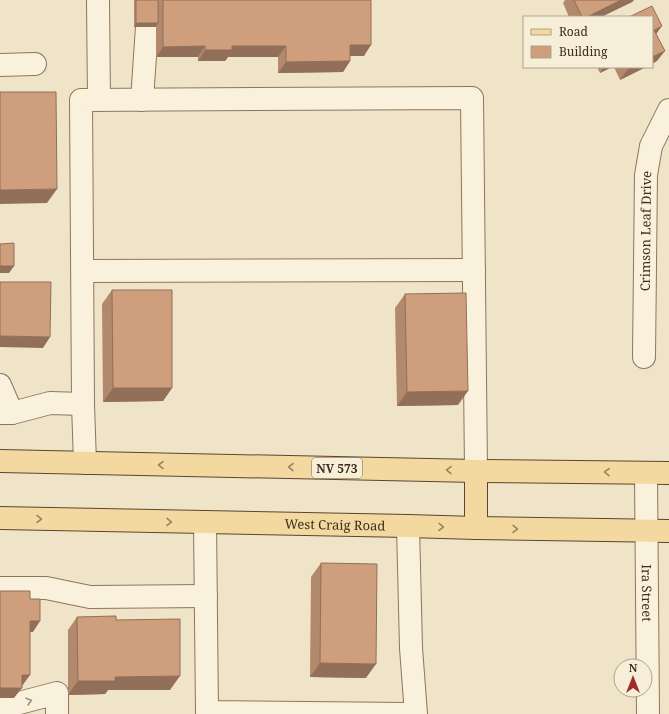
<svg xmlns="http://www.w3.org/2000/svg" width="669" height="714" font-family="'Noto Serif',serif">
  <rect width="100%" height="100%" fill="#f0e4c8"/>
  <g fill="none" stroke-linecap="round" stroke-linejoin="round">
    <defs>
      <g id="minor">
        <path d="M98,0L99,100"/>
        <path d="M0,65L35,64"/>
        <path d="M142,100L147,27"/>
        <path d="M83,271L474,270"/>
        <path id="s1" d="M644,357L646,175L651,146L669,110"/>
        <path d="M0,385L12,413"/>
        <path d="M0,413H12L50,403L83,404"/>
        <path d="M85,463L83,404L81,100L472,98L476,471"/>
        <path id="s2" d="M646,473L648,714"/>
        <path d="M205,522L207,712L408,714"/>
        <path d="M408,526L411,648L416,714"/>
        <path d="M0,588H46L90,597L206,596"/>
        <path d="M0,703H19L57,693V714"/>
      </g>
      <g id="major">
        <path d="M0,461L476,471L669,473"/>
        <path id="s3" d="M0,518L408,526L476,528L669,531"/>
        <path d="M476,528V471"/>
      </g>
    </defs>
    <!-- minor casing -->
    <use href="#minor" stroke="#8d765c" stroke-width="24"/>
    <!-- major casing -->
    <use href="#major" stroke="#5b4430" stroke-width="24"/>
    <!-- minor -->
    <use href="#minor" stroke="#faf1dc" stroke-width="22"/>
    <!-- major -->
    <use href="#major" stroke="#f3d9a0" stroke-width="22"/>
  </g>
  <!-- wall -->
  <path fill="#b2896c" d="M134,0H371L364,56H350V61L343,72L278,73V57H228L225,61H198V57H156V27H134Z
    M565,0H634L632,2L601,17H569L563,3Z
    M597,67H612L600,73Z
    M614,67H646L620,80Z
    M112,290L172,388L163,401L103,402L102,304Z
    M405,294L458,405L397,406L395,308Z
    M321,563L366,678L310,677L311,577Z
    M77,617L116,620L170,690H108L105,694L68,695V630Z"/>
  <!-- shaded-wall -->
  <path fill="#916f58" d="M621,0H634L632,2L601,17H587Z
    M136,23H158L156,27H134Z
    M662,26L654,37V30Z
    M350,45H371L364,56H343Z
    M205,46L198,57H156L163,47Z
    M232,46H286L278,57H228L225,61H198L205,50Z
    M665,51L657,61L652,64V57Z
    M350,61L343,72L278,73L286,62Z
    M604,67H612L600,73Z
    M631,67H646L620,80L628,69Z
    M57,189L47,203L0,204V190Z
    M0,266H14L9,273H0Z
    M0,336L50,337L43,348L0,347Z
    M113,388H172L163,401L103,402Z
    M468,391L458,405L397,406L407,392Z
    M30,621H40L33,632H22Z
    M320,663L376,664L366,678L310,677Z
    M22,675H30L22,686H14Z
    M180,676L170,690H108L105,694L68,695L78,681L115,677Z
    M0,688H22L14,698H0Z"/>
  <!-- building -->
  <path fill="#cf9f7d" stroke="#916f58" d="M136,0H158V23H136Z
    M163,0H371V45H350V61L286,62V46H232V50H205V46L163,47Z
    M574,0H621L587,17H582Z
    M652,6L662,26L654,30L665,51L652,57V17H629Z
    M0,92H56L57,189L0,190Z
    M14,243V266H0V244Z
    M0,282H51L50,337L0,336Z
    M112,290H172V388H113Z
    M466,293L468,391L407,392L405,294Z
    M321,563L377,564L376,664L320,663Z
    M0,591H30V599H40V621H30V675H22V688H0Z
    M116,616V620L180,619V676L115,677V681H78L77,617Z"/>
  <!-- one-way arrows -->
  <defs><path id="oneway-chevron" d="M-2-3.5L2.5 0L-2 3.5" fill="none" stroke-width="1.6" stroke-linecap="round" stroke-linejoin="round"/></defs>
  <g stroke="#988460">
    <use href="#oneway-chevron" transform="translate(161 465) rotate(-179)"/>
    <use href="#oneway-chevron" transform="translate(291 467) rotate(-179)"/>
    <use href="#oneway-chevron" transform="translate(449 470) rotate(-179)"/>
    <use href="#oneway-chevron" transform="translate(607 472) rotate(-179)"/>
    <use href="#oneway-chevron" transform="translate(39 519) rotate(1)"/>
    <use href="#oneway-chevron" transform="translate(169 522) rotate(1)"/>
    <use href="#oneway-chevron" transform="translate(441 527) rotate(2)"/>
    <use href="#oneway-chevron" transform="translate(515 529) rotate(1)"/>
  </g>
  <use stroke="#9c907e" href="#oneway-chevron" transform="translate(29 701) rotate(-16)"/>
  <g text-anchor="middle" dominant-baseline="central" stroke-width="3" stroke-linejoin="round" paint-order="stroke">
    <!-- shield labels -->
    <rect fill="#f7eed8" stroke="#756857" stroke-width="1" x="312" y="458" width="50" height="20" rx="3"/>
    <g font-size="12" font-weight="bold" fill="#3d2e20">
      <text x="337" y="468">NV 573</text>
    </g>
    <!-- street labels -->
    <g font-size="13" fill="#3d2e20" stroke="#f7eed8">
      <text stroke="none"><textPath href="#s1" startOffset="126">Crimson Leaf Drive</textPath></text>
      <text stroke="none"><textPath href="#s3" startOffset="335">West Craig Road</textPath></text>
      <text stroke="none"><textPath href="#s2" startOffset="120">Ira Street</textPath></text>
    </g>
  </g>
  <!-- legend -->
  <rect x="523" y="16" width="130" height="52" fill="#f7eed8" stroke="#ada18e"/>
  <rect x="531" y="29" width="20" height="6" fill="#f3d9a0" stroke="#ada18e"/>
  <text x="559" y="36" font-size="12" fill="#3d2e20">Road</text>
  <rect x="531" y="46" width="20" height="12" fill="#cf9f7d" stroke="#ada18e"/>
  <text x="559" y="56" font-size="12" fill="#3d2e20">Building</text>
  <!-- north arrow -->
  <g transform="translate(633 678)"><circle r="19" fill="#f7eed8" stroke="#ada18e"/>
  <path d="M0-3L7 15L0 10L-7 15Z" fill="#9e2a2b"/>
  <text y="-6" font-size="11" font-weight="bold" text-anchor="middle" fill="#3d2e20">N</text>
  </g>
</svg>
